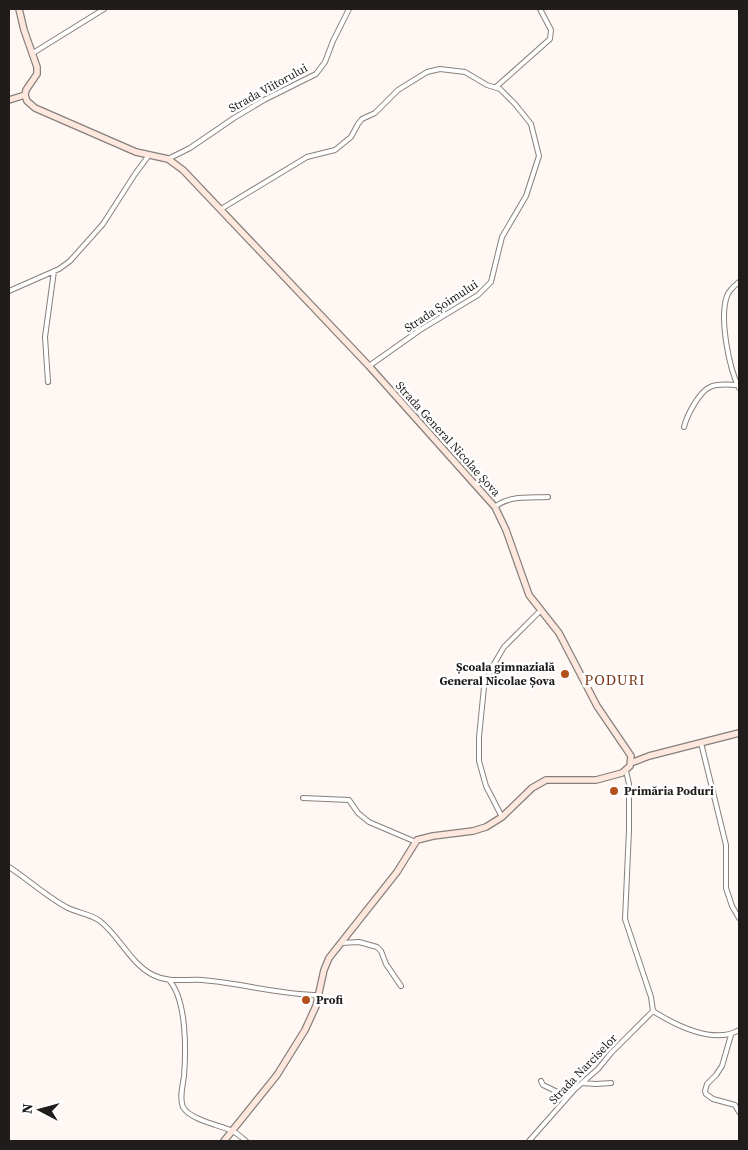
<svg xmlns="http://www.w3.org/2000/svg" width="748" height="1150" font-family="'Source Serif 4',serif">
  <rect width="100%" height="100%" fill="#fff7f4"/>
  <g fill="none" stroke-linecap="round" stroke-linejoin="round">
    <defs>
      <path id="street" d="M33,53L104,9
        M496,87L550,39L551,30L540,9
        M168,159L190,148L234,118L264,100L316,74L325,62L333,41L349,9
        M221,209L307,157L335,150L351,137L358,124L362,119L375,113L398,90L427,72L440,69L465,72L487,85L500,89L515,104L531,124L539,156L526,196L502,237L491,282L478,295L420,330L369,366
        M739,282C734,286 729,290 727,296C719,318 729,368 739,388
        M9,291L59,269L70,261L103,224L135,174L149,155
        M48,382L45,337L54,271
        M684,427C687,415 699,392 710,387C718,383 729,385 738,385
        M495,507C509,495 530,498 548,497
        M701,743L726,845V888L732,906L739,918
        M626,771L629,784V830L625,919L651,997L653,1011
        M303,798L349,800L358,813L369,822L416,842
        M502,817L486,786L479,761V737L484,687L491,669L504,647L541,610
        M9,867C29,880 47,897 68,908C78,913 91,914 100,921C120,937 130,963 153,975C169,983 185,979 202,980C242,983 279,995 319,995
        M341,943L359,942L377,947L381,951L386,964L401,986
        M169,980C187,1000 186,1051 184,1076C183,1085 179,1098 183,1107C189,1119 218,1125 230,1130C236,1132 241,1137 246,1141
        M653,1011C675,1025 714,1045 739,1030
        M731,1035L722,1066L716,1075L707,1084L705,1091L706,1094L713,1099L735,1105L739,1112
        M541,1081L543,1085L568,1097
        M582,1083L596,1084L611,1083
        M529,1141L575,1089L598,1069L611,1053L653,1011"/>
      <path id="secondary" d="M19,9L24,30L37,67V74L26,90L25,95
        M25,95L27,101L35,108L136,152L168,159L183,170L369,366L495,507L506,530L529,595L559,633L597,706L631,756L630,766L622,773L596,780H546L532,788L502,817L486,827L473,831L433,836L417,840L397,872L329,958L324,970L316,1006L305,1030L277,1075L224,1141
        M9,100L25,95
        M631,763L649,756L739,733"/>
    </defs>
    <!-- street casing -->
    <use href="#street" stroke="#86807d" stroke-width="6"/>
    <!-- secondary casing -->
    <use href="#secondary" stroke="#86807d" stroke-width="8"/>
    <!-- street -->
    <use href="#street" stroke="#fff" stroke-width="4"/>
    <!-- secondary -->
    <use href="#secondary" stroke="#fee7dd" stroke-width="5.5"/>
  </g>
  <!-- markers -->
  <g fill="#b4501b" stroke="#fff" stroke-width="2">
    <circle cx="565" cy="674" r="5"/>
    <circle cx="614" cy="791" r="5"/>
    <circle cx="306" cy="1000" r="5"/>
  </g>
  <g text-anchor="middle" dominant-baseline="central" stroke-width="5" stroke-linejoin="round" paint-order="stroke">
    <!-- street labels -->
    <g font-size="12" fill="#1f1c1b" stroke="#fff">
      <text transform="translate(268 88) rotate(-29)">Strada Viitorului</text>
      <text transform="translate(441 306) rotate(-33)">Strada Șoimului</text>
      <text transform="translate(448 439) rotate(48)">Strada General Nicolae Șova</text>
      <text transform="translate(583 1069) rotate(-46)">Strada Narciselor</text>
    </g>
    <!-- poi labels -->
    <g font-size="12" font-weight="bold" fill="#1f1c1b" stroke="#fff" text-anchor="start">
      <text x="555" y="667" text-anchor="end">Școala gimnazială<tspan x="555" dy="14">General Nicolae Șova</tspan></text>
      <text x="624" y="791">Primăria Poduri</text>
      <text x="316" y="1000">Profi</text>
    </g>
    <!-- quarter labels -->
    <g font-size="15" letter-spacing="1" fill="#7c3b1c" stroke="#fff">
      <text x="615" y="679">PODURI</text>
    </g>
  </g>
  <!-- border -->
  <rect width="748" height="1150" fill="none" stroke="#1f1c1b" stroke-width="20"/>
  <!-- north arrow -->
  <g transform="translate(40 1110) rotate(276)" stroke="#ffffff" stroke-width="4" paint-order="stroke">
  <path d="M0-4L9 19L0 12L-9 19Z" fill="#1f1c1b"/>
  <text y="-8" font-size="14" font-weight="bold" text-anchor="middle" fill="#1f1c1b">N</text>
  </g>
</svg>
